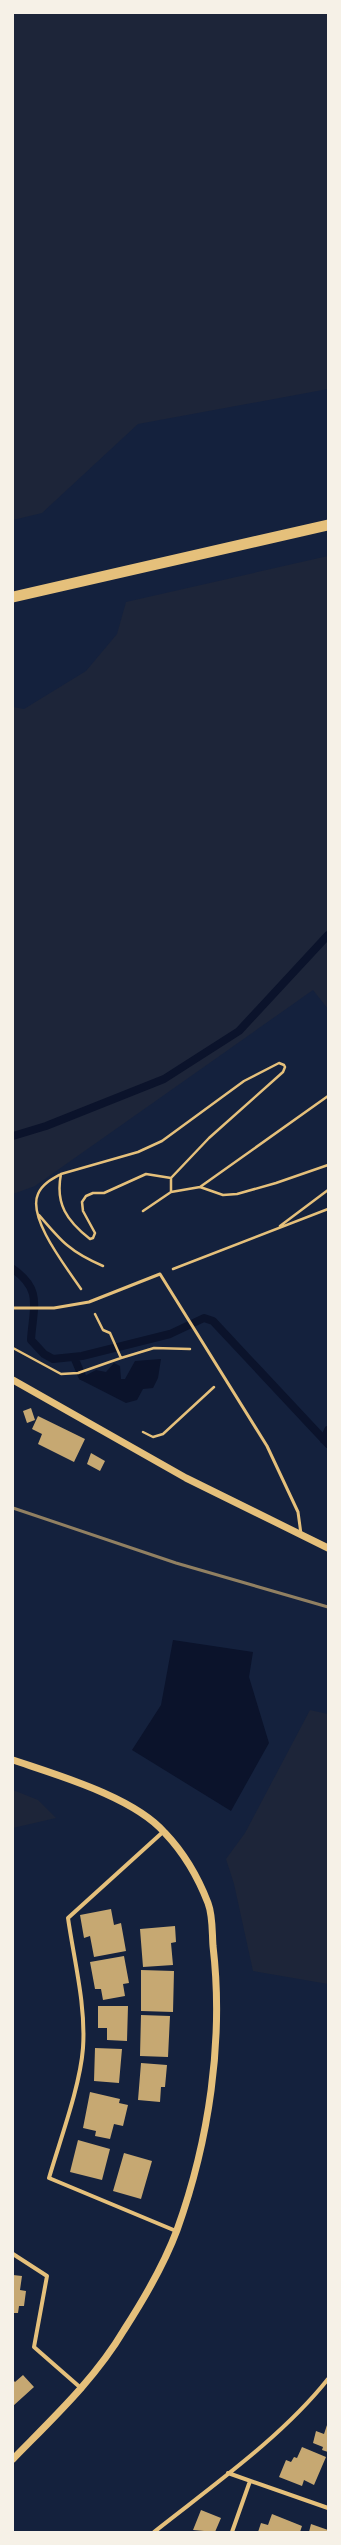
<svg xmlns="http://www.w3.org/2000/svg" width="341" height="2545" font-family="Barlow,sans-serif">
  <rect width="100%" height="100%" fill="#14213d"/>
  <!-- green -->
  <path fill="#1d2539" d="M13,13H328V389L138,424L42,513L13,520Z
    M328,556V1009L313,990L35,1186L13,1194V707L24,709L86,671L117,634L126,602Z
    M310,1710L328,1714V1984L253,1971L234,1884L226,1859L245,1833Z
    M13,1790L38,1800L56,1818L13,1828Z"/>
  <!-- water -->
  <path fill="#0b132b" d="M161,1359L158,1378L153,1388L143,1389L137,1400L126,1403L79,1379L96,1370L106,1372L114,1363L120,1366L121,1379H125L135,1361Z
    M173,1640L253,1652L249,1677L269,1743L231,1811L132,1750L161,1705Z"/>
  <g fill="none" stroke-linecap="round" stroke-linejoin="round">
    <!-- stream -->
    <path stroke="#0b132b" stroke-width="8" d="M13,1136L46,1126L164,1079L239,1031L328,935
      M13,1269C43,1290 33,1307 31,1340L44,1354L53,1359L82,1356L170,1334L204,1318L213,1321L328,1444
      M74,1357L82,1376
      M324,1440L328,1430"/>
  </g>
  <!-- building -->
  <path fill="#c6a872" d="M31,1408L35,1420L27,1423L23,1411Z
    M38,1416L85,1439L74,1462L38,1444L42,1434L32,1429Z
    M91,1453L105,1461L100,1471L87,1464Z
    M111,1909L114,1925L121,1923L126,1951L94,1957L90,1936L84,1938L80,1915Z
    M175,1926L176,1942L171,1943L173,1965L143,1967L140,1929Z
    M124,1956L129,1983L123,1984L125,1996L103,2000L101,1989H95L90,1962Z
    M141,1970L174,1971L173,2012L141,2011Z
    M98,2006H128L127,2041L107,2040V2028H98Z
    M141,2015L170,2016L168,2057L140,2056Z
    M95,2048L122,2049L119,2083L94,2081Z
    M141,2063L167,2065L165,2087H161L160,2102L138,2100Z
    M90,2092L120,2099L119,2103L128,2105L123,2126L114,2124L110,2139L95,2136L96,2131L83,2128Z
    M78,2140L110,2149L102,2180L70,2172Z
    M124,2153L152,2161L141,2199L113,2191Z
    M13,2275L22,2276L20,2290L26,2291L24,2306H19L18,2313H13Z
    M23,2375L34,2387L13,2406V2380L15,2382Z
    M328,2422V2452L322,2450L323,2447L313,2443L316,2431L324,2434Z
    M302,2447L326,2457L314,2485L304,2480L302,2486L279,2477L286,2460L291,2462L294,2457L297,2458Z
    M201,2510L221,2518L215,2532L193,2530Z
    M272,2514L302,2526L300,2532H258L261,2523L268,2525Z
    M311,2524L328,2530V2532H309Z"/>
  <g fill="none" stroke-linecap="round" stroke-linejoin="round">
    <!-- path -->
    <path stroke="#e5c07b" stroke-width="2.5" d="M61,1174L138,1152L162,1141L244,1081L279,1063L284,1065L285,1067L283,1072L209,1138L171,1178
      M200,1187L328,1096
      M171,1192L200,1187L223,1195L237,1194L276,1183L328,1165
      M39,1215C61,1241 70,1252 103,1266
      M280,1226L328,1190
      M173,1269L328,1209
      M81,1289C67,1268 27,1218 38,1194C42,1184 52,1179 61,1174C55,1204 67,1221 90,1239L93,1238L95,1233L83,1211L82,1202L86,1196L93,1193H104L146,1174L171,1178V1192L143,1211
      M95,1314L103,1330L110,1333L121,1358L154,1348L190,1349
      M13,1348L61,1374L78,1373L121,1358
      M143,1432L153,1437L163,1434L214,1387"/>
    <!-- service -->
    <path stroke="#e5c07b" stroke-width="3" d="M13,1308H54L89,1302L160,1274L267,1446L298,1512L301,1534"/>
    <!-- minor -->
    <path stroke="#e5c07b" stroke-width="4" d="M164,1831L68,1918C74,1960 86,2005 83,2048C80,2087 60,2140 49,2178L176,2231
      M13,2254L47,2276L34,2347L82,2389
      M228,2473L328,2508
      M154,2532C212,2486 282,2437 328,2379
      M232,2532L250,2481"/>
    <!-- tertiary -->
    <path stroke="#e5c07b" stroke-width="7" d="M13,1380L186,1478L328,1548
      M13,1760C57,1775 134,1797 165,1833C184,1853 198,1877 208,1903C213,1916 212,1933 213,1946C224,2040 209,2141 177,2230C164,2265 144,2299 124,2330C95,2379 53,2418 13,2459"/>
    <!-- trunk -->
    <path stroke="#e5c07b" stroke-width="11" d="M13,597L328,525"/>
    <!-- rail -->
    <path stroke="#918062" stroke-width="3" d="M13,1508L176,1563L328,1607"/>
  </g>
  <!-- border -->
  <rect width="341" height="2545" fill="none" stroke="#f6f1e7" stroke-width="28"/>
</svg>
